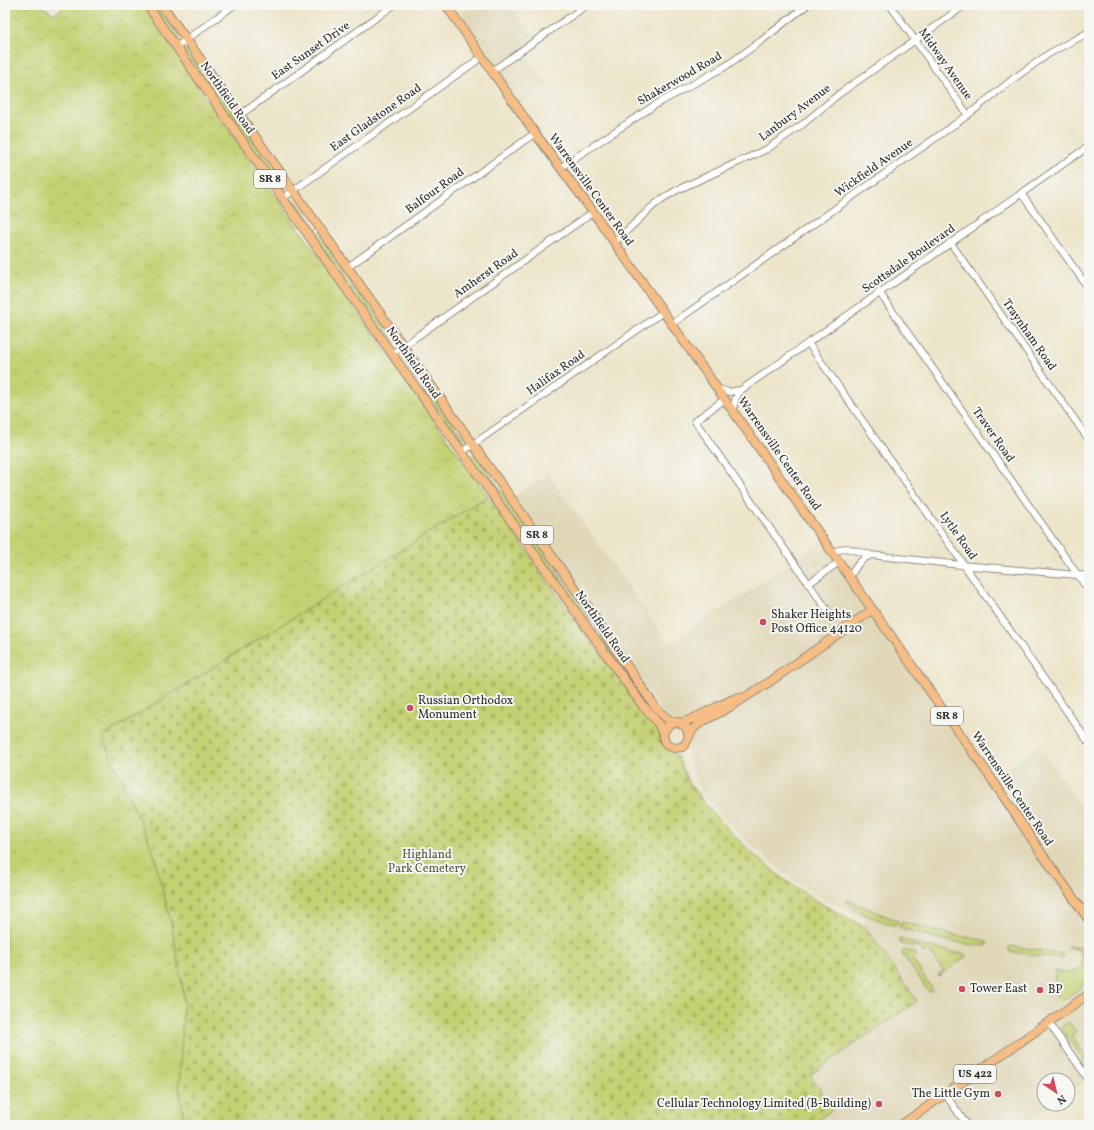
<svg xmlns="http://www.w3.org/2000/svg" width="1094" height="1130" font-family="Vollkorn,serif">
  <defs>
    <pattern id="grass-tufts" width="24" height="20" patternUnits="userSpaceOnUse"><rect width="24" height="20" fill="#c4d173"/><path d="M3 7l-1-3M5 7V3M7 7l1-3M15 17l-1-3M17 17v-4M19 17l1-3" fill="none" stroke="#a9b464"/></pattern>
    <pattern id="cemetery-stones" width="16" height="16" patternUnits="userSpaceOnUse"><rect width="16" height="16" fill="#c4d173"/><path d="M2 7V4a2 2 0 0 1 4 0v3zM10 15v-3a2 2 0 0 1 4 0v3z" fill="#a9b464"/></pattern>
  </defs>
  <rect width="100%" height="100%" fill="#f6f6f2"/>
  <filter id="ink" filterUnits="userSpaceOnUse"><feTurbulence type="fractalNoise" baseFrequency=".025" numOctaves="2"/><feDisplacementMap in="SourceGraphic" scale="8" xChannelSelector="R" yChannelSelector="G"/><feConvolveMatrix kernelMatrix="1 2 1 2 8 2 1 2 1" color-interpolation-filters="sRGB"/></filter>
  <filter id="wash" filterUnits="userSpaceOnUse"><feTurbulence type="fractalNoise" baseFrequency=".012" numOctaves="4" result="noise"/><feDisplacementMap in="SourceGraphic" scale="16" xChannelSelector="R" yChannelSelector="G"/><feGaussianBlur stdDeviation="0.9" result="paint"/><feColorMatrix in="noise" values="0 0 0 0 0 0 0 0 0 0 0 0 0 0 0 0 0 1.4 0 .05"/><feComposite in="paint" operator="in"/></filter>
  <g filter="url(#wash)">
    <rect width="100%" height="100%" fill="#ede5ca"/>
    <!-- built -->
    <path fill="#e0d7b7" d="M474,5H511L536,40L523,50L547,85L517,107L455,18Z
      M548,474L669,644L824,540L991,779L1039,746L1089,818V1080L1088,1079L1068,1093V1080H1044V1104H1052L1021,1125H811L833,1109L810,1075L917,1001L865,927L864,918L828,902L795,882L748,843L724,818L700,791L688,756L686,743L689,732L665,717L510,498Z"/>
    <!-- grass -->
    <path fill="url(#grass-tufts)" stroke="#787e4f" d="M5,5H40L54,14L68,5H147L185,53L187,49L190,50L286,185V187L283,189L281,188L191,61L183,65L488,496L102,737L152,848L172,926L184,996L179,1088L185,1125H5Z
      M152,5H158L179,34V36L174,37Z
      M293,201L297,202L395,342L392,345L292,205Z
      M404,357H407L465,441L462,443L403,361L402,358Z
      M475,454L593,622L592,623L570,598L470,457Z
      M604,639L656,712L654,714L601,641Z
      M847,900L898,921L896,926C882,921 857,914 847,902Z
      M901,922L954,935L987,941L988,944L986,946C957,944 926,936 899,927Z
      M899,939L924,946L967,955V956L939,976L938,975L943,971L928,950L923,953L919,948L901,944Z
      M1010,946L1062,954L1063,957L1060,960L1009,951V947Z
      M1068,946L1089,949V980C1079,987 1071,999 1059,1000L1055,987V971C1066,973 1078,975 1083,962L1081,952L1076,949L1068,947Z
      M905,950L915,953L916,956L912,959L933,990L929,992L902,954V952Z
      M1069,1022L1076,1032L1072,1036L1089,1061V1068L1063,1031L1062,1026Z"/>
    <!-- cemetery -->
    <path fill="url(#cemetery-stones)" stroke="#787e4f" d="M488,496L585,634L657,725L663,745L678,757L688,782L718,819L750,851L783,879L825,906L865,927L917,1001L810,1075L833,1109L811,1125H185L179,1088L184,996L172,926L152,848L102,737Z"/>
  </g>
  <g filter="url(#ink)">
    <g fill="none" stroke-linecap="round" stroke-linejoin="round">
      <defs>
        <path id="minor" d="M890,5L968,115
          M176,47L234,5
          M492,71L587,5
          M240,115L394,5
          M561,167L655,105L726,66L761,41L807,5
          M1021,193L1089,289
          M283,198L482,57
          M615,242L653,206L662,199L677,190L767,149L803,124L839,94L965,5
          M950,242L1089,440
          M348,267L535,133
          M879,292L1089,591
          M672,324L968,115L1013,79L1050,53L1089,32
          M808,343L1089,743
          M392,354L593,212
          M718,389L729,392L741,390
          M725,399L695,421L832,617
          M734,412C733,402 736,397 741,390L1089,146
          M462,452L663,312
          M832,552L846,548L871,555L961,565L1089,576
          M849,578C856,567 859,560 871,555
          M808,584L839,562
          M1049,1023L1089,1080
          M945,1094L967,1125"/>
        <path id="major" d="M147,5L392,354L643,706L657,722L663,733
          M162,5L595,617L607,637L656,708L665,717L673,722
          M446,5L535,133L593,212L993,781L1042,854L1089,920
          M681,723C701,717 719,704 739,697
          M689,736L686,727L678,722L670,723L663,733L664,740L667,745L674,748L682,747L686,743L692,730L700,723L728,708L771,681L872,610
          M901,1125L1089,994"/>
      </defs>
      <!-- minor casing -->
      <use href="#minor" stroke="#8c887a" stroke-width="8"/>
      <!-- major casing -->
      <use href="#major" stroke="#8c887a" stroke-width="10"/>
      <!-- minor -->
      <use href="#minor" stroke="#fff" stroke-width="6"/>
      <!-- major -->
      <use href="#major" stroke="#f6be86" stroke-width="8"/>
    </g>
  </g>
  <!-- markers -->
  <g fill="#d1495b" stroke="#f6f6f2" stroke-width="1.5">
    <circle cx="763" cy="622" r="4"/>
    <circle cx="410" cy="708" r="4"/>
    <circle cx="962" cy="989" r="4"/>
    <circle cx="1040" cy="990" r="4"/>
    <circle cx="998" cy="1094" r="4"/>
    <circle cx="879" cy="1104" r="4"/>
  </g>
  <g text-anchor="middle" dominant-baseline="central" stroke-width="4" stroke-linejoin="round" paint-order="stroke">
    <!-- shield labels -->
    <g fill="#f6f6f2" stroke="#686867" stroke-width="1">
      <rect x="254" y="170" width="32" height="18" rx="3"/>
      <rect x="521" y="526" width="32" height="18" rx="3"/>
      <rect x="931" y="707" width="32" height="18" rx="3"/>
      <rect x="954" y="1065" width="42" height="18" rx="3"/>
    </g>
    <g font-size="11" font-weight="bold" fill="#2b2b2b">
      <text x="270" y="179">SR 8</text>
      <text x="537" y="535">SR 8</text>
      <text x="947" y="716">SR 8</text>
      <text x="975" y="1074">US 422</text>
    </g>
    <!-- street labels -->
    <g font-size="12" fill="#2b2b2b" stroke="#f6f6f2">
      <text transform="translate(311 51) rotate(-35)">East Sunset Drive</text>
      <text transform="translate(945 64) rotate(55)">Midway Avenue</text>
      <text transform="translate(680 79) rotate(-30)">Shakerwood Road</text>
      <text transform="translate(227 98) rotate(55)">Northfield Road</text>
      <text transform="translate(795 113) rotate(-37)">Lanbury Avenue</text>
      <text transform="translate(376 118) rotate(-35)">East Gladstone Road</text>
      <text transform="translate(874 168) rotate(-35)">Wickfield Avenue</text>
      <text transform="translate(591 190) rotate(54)">Warrensville Center Road</text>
      <text transform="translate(435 191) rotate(-36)">Balfour Road</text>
      <text transform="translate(909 259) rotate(-35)">Scottsdale Boulevard</text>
      <text transform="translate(486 274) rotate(-35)">Amherst Road</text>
      <text transform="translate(1029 335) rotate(55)">Traynham Road</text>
      <text transform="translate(413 363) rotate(55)">Northfield Road</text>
      <text transform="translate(556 373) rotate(-35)">Halifax Road</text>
      <text transform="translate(993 435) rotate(55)">Traver Road</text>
      <text transform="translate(779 454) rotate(55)">Warrensville Center Road</text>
      <text transform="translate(958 536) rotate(55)">Lytle Road</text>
      <text transform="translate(602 627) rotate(55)">Northfield Road</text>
      <text transform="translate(1012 789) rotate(56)">Warrensville Center Road</text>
    </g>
    <!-- poi labels -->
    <g font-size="12" fill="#2b2b2b" stroke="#f6f6f2" text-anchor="start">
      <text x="771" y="615">Shaker Heights<tspan x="771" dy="14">Post Office 44120</tspan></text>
      <text x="418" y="701">Russian Orthodox<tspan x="418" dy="14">Monument</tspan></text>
      <text x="970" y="989">Tower East</text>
      <text x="1048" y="990">BP</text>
      <text x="990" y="1094" text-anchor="end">The Little Gym</text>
      <text x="871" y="1104" text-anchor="end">Cellular Technology Limited (B-Building)</text>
    </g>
    <!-- park labels -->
    <g font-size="12" fill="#51543d" stroke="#f6f6f2">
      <text x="427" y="855">Highland<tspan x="427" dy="14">Park Cemetery</tspan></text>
    </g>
  </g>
  <!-- margin -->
  <rect width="1094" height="1130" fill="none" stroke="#f6f6f2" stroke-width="20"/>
  <!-- north arrow -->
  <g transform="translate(1056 1092) rotate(145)"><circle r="19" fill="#f6f6f2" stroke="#a5a5a2"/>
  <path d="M0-3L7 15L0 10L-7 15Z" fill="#d1495b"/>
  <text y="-6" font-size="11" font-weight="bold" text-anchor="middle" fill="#2b2b2b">N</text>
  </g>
</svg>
